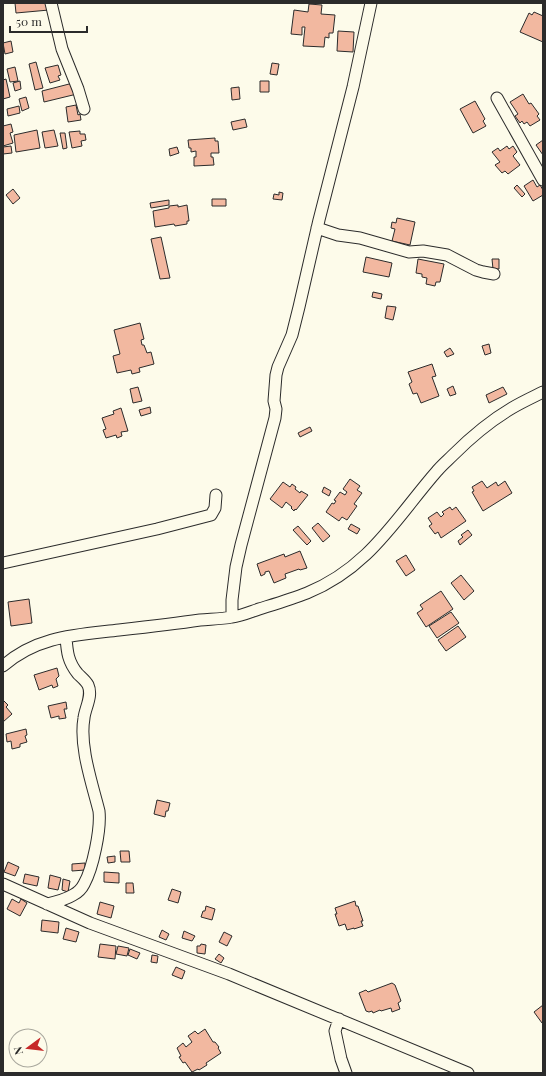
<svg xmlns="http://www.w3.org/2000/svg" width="546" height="1076" font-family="'Playfair Display',serif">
  <rect width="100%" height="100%" fill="#fdfbea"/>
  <!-- building -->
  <path fill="#f2b8a0" stroke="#2b2b2b" d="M15,3H47L49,10L16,13Z
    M309,4L322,5L321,14L335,15L333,33H329V38L325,37L324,47L303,46L305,27H302V35L291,34L294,10L308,12Z
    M534,12L543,16V42L520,32L529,13L532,15Z
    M338,31L354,32L353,52L337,51Z
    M11,41L13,52L5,54L3,43Z
    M36,62L43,88L35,90L29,64Z
    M272,63L279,64L277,75L270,74Z
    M58,65L61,75L58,76L60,80L50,83L45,68Z
    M15,67L18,81L10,82L7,69Z
    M6,79L10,97L3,99V80Z
    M20,81L21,89L15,91L13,83Z
    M260,81H269V92H260Z
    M73,83L77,94L44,102L42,91Z
    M239,87L240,99L232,100L231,88Z
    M523,94L529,104L531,103L539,114L537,116L540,120L530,126L527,122L524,124L522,121L520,123L515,116L518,114L510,102Z
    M26,97L29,108L22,111L19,99Z
    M475,101L485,119L483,121L486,126L473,133L460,109Z
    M76,105L78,115L80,114L81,120L68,122L66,107Z
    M19,106L20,113L8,116L7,109Z
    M245,119L247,127L233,130L231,122Z
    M11,124L13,132L10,133L13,143L3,146V126Z
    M37,130L40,148L16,152L14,135Z
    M54,130L58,146L45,148L42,132Z
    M80,131V134H85L86,140L81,141L82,146L72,148L69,132Z
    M60,133H65L67,148L63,149Z
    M215,138V141H218L219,153H211V157H213L214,165L194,166V157H196V151L191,152V148H189L188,140Z
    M543,140V155L536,145Z
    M11,146L12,153L3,154V147Z
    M507,146L509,149L513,146L517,152L513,156L520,165L508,174L505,171L502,173L495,165L500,162L492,152L498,148L500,151Z
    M177,147L179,153L170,156L169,149Z
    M533,180L537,187L540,185L543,190V195L533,201L524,186Z
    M517,185L525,194L522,197L514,188Z
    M13,189L20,198L13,204L6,195Z
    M279,192L283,193L282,200L273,199L274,194L279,195Z
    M212,199H226V206H212Z
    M169,200V205L151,208L150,203Z
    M178,205V207L187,205L189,221H187V224L175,226L174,224L155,227L153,211L169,208V206Z
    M397,218L415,222L410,245L392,241L395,229L391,228L392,222L396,223Z
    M161,237L170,278L160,279L151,239Z
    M366,257L392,263L389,277L363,272Z
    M418,259L444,264L440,282H436L435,286L426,284L427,278L422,277V274L416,273Z
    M492,259H499V269H493Z
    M373,292L382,294L381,299L372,297Z
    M387,306L396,307L393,320L385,318Z
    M140,323L144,339L141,340L142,345H144L147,353L151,352L154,364L139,368L140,372L132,374L131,370L117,373L113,356L120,354L114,330Z
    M489,344L491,353L485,355L482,346Z
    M450,348L454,354L447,357L444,352Z
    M432,364L436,376L432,377L439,396L421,403L417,393L413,394L409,384L412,382L408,372Z
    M453,386L456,394L450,396L447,389Z
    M138,387L142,401L133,403L130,389Z
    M503,387L507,394L489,403L486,395Z
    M150,407L151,413L141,416L139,410Z
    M121,408L128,431L121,432L122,436L117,438L116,435L106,438L103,430L106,429L102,418L114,414L113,411Z
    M310,427L312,431L300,437L298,433Z
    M350,479L360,486L357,490L362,493L354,504L357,506L347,520L342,517L339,521L326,512L332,503L334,504L336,501L334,500L340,492L345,495L347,492L343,489Z
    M482,481L487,488L496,482L498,486L505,481L512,493L483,511L472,492L474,491L472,487Z
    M283,482L290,487L292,484L296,487L295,489L300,493L301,491L308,495L296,510L295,509L294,511L291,508L292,507L286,502L282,508L270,499Z
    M324,487L331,491L329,496L322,492Z
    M450,507L452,510L456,507L466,521L441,538L438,532L435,534L429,526L432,524L428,518L437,512L441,517L444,514L442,512Z
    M318,523L330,536L323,542L312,528Z
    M351,524L360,529L357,534L348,529Z
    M298,526L311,541L307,545L293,530Z
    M468,530L472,535L460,545L458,541L463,537L461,535Z
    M300,551L307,568L300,570L299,569L285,574L286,578L274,583L269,571L265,572V574L261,576L257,564L284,554L285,557Z
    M406,555L415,570L406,576L396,561Z
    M461,575L474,591L464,600L451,583Z
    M441,591L453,609L426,627L417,613L423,609L420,605Z
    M29,599L32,623L11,626L8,602Z
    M451,612L459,623L437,638L429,626Z
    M458,626L466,637L446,651L438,640Z
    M57,668L59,676L56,679L58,686L53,688L52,685L39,690L34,675Z
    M3,700L8,705L6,707L12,714L3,722Z
    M66,702L67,709H64L66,718L59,719V716L51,718L48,706Z
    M26,729L27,735L25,736L27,742L20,744V747L12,749L11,741L7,742L6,734Z
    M157,800L170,803L168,811H166L165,817L154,814Z
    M120,851H129L130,862H121Z
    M115,856V862L108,863L107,857Z
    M8,862L19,867L15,876L4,872Z
    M85,863V870L72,871V864Z
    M104,872L119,873V883L104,882Z
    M25,874L39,877L37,886L23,883Z
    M50,875L61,878L58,890L48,888Z
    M63,879L70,881L68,892L62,890Z
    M126,883H133L134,893H126Z
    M172,889L181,892L178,903L168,900Z
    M12,899L19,903L21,899L27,903L20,916L7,909Z
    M355,901L356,906H358L363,921H361L363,926L354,929V928L347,930L345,924L339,926L335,914H337L335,908Z
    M100,902L114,906L111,918L97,914Z
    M206,906L215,909L212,920L201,917L203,911H205Z
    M42,920L59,922L58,933L41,931Z
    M66,928L79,932L76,942L63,939Z
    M162,930L169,934L166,940L159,937Z
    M184,931L195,936L192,941L182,938Z
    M224,932L232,936L227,946L219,942Z
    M100,944L116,946L115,959L98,957Z
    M201,944L206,945L205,954L197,953V946H200Z
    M118,946L129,948L127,956L116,954Z
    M130,949L140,953L137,959L128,955Z
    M219,954L224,958L221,963L215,959Z
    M152,955L158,956L157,963L151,962Z
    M176,967L185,971L182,979L172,975Z
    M392,983L395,985L401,1001L398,1003L400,1009L392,1012L391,1008L381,1011L380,1010L373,1013L372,1011L369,1012L366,1011L359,993L366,990L368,992Z
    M543,1005V1022L542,1023L534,1012Z
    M205,1029L213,1042H215L219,1047L218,1048L221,1053L206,1063L207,1065L199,1070L198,1069L192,1072L185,1062L183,1063L179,1057L181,1056L177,1048L183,1043L186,1047L192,1042L188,1036L195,1031L198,1034Z"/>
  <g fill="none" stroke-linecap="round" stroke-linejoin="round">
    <defs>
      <path id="minor" d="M51,3L62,49L78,89L84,109
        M497,98L543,180
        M317,228L338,235L360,238L409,252L423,251L447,255L476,270L483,272L494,274
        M3,563L157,529L211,515L215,508L216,495
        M232,617V600L236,567L241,545L275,418L276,409L274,401L276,375L278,367L292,335L299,307L319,220L353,87L371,3
        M3,666C37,636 76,635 119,630C146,627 173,624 200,620C211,619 222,619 232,617C241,616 250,612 259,609C275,604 292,599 307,593C369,568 396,518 437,471C442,465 448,460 453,455C471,437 490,421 512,408C522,402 533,397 543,392
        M3,884L90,923L229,974L468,1073
        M47,904C56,902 65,900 73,895C77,893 82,888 84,884C93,868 101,829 99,811C92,783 79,746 84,718C85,708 93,696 88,685C86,681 81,677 78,674C68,662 67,652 66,637
        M339,1019L335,1031L341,1059L346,1073"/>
    </defs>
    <!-- minor casing -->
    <use href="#minor" stroke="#2b2b2b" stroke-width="13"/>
    <!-- minor -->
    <use href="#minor" stroke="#fdfbea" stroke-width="11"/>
  </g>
  <!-- border -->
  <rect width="546" height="1076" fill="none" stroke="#2b2b2b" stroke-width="8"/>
  <!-- north arrow -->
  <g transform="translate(28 1048) rotate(255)"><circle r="19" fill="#fdfbea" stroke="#a9a89e"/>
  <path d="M0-3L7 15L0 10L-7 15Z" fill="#c62828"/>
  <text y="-6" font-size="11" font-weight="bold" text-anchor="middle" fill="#2b2b2b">N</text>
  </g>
  <!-- scale -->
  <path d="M10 26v6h77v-6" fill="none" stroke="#2b2b2b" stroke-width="2"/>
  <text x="16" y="26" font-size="12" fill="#2b2b2b" stroke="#fdfbea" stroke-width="3" paint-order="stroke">50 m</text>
</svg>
